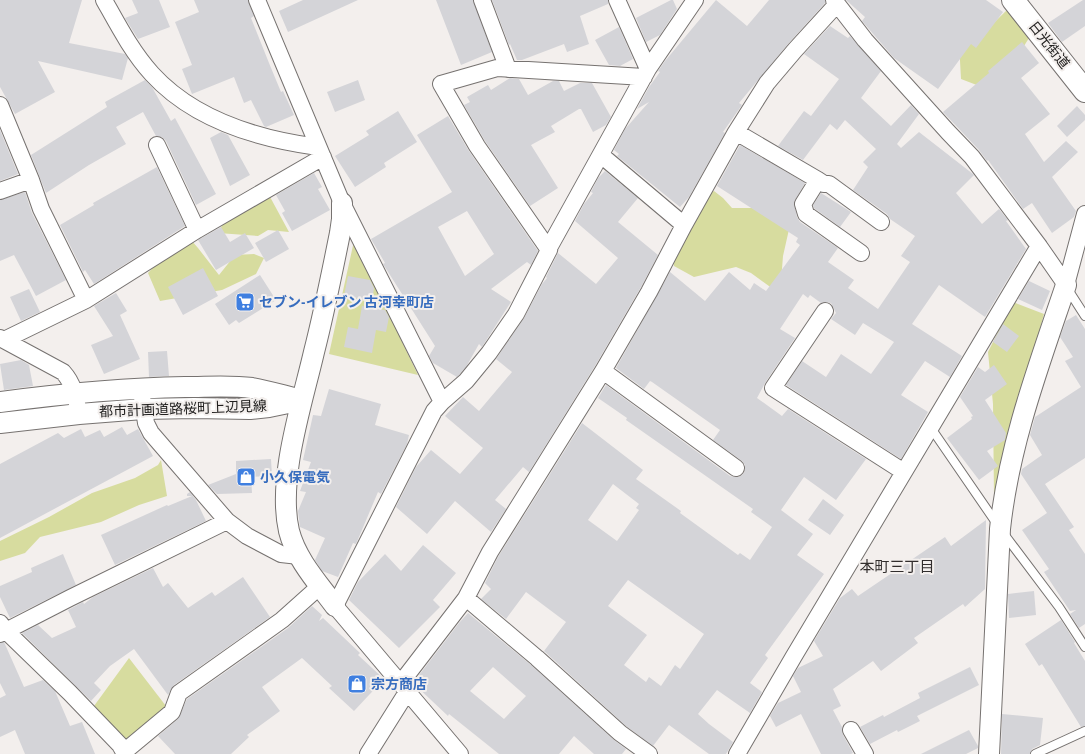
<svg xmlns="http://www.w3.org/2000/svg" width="1085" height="754" font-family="'Zilla Slab','Noto Sans JP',serif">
  <rect width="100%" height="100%" fill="#f3efed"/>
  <!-- green -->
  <path fill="#d7dc9f" d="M1007,10L1029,38L995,92L961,79L959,42H974Z
    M714,191L723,198L732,208H775L792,216L783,256L780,294L751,273L736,267L694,277L674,266L669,237L688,205Z
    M269,195L289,232L268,230L258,236L218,233L224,222Z
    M185,233L198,248L219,275L235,255L254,254L264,258L256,274L222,290L160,301L148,273Z
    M354,241L418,375L329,354Z
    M1013,302L1044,314L994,497L993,404L988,352Z
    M161,460L167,496L139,505L101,522L40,537L25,553L0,561V541L49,517L92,493L135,478L158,465Z
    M129,658L166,706L126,742L94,706Z"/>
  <!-- building -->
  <path fill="#d4d4d8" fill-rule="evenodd" d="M0,0H82L69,43L125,54L128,58L122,80L38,61L55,92L15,114L0,87Z
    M132,0H159L170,27L138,39L125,18L138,13Z
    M194,0H248L254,16L251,18L269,63L281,92L283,91L294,115L266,127L264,126L251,100L244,103L234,77L192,94L182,69L192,65L175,22L199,12Z
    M303,0H358L288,32L279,11Z
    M436,0H473L492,52L461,65Z
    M492,0H608V4L580,16L589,44L567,52L564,44L522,60H517L510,44L509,45Z
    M671,0H673L677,9L660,35L646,42L636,18Z
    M716,0L747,26L769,0H825V3L788,44L739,103L742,105L723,132L725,133L689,197L680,207L617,156L619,154L614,150L625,129L649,102L637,109L649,87L660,72L658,71L665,61Z
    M846,0H986L1003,12L976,48L971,44L938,89L894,58L862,21L865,17Z
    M1083,0H1085V26L1062,42L1048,23Z
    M830,26L848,38L850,36L881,71L861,98L891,126L911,105L919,114L897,144L901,148L919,132L973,174L974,175L956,193L982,224L999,209L1008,220L1006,221L1026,249L985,317L939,285L912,324L962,356L950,377L925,361L901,395L928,412L901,459L786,385L802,361L826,377L841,354L871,374L894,342L863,323L855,335L831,319L836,313L831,303L826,302L821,303L810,295L808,298L803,294L780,329L795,338L765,383L757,398L782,416L788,409L866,459L836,500L804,477L781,510L813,534L797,555L824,574L765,655L768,658L750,683L762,692L750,713L717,690L698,714L709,724L733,742L726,754H709L669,725L653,746L626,726L544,651L566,622L526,592L506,619L481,599L491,589L485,583L498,557L582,423L643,470L636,479L681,511L680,513L738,555L740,553L750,560L772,527L751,512L753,509L626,420L627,418L598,398L606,385L730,476L735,477H739L744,473L745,469V465L742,461L713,440L720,430L652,382L650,381L644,389L616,368L670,272L705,301L729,272L750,290L754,283L766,291L800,245L796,242L798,238L717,186L740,145L805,183L794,202L797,217L800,222L838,248L828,262L854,280L848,288L878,309L910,262L901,256L915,236L890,219L887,214L853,190L868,167L863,162L876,149L845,120L837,130L830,124L803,160L778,146L804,111L811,116L839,79L804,54ZM613,484L639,504L636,508L639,510L617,541L588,520ZM628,580L704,634L680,669L675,665L661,686L649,677L646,682L624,665L647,635L608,606Z
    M619,27L633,59L620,66L609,65L595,40Z
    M1022,42L1039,63L1021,78L1050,114L1025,134L1044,162L1066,141L1078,152L1052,177L1076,211L1074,217L1052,233L1032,203L1023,209L988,160L987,161L979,150L943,112L989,73L988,71Z
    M510,78L519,79L528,95L553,81H559L564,91L580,83H592L611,117L606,125L593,132L581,109H579L551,126L555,132L531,145L558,188L530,206L485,141L464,105L470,102L467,97L488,85L491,90Z
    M145,80L152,87L171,121L175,118L216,194L196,205L166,141L162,137L156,136L143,112L116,127L126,144L89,165L46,193L31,155L107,107L105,102Z
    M358,80L365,100L335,112L327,92Z
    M1077,106L1085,115V120L1067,137L1057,126Z
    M398,111L417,142L384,163L386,167L355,187L335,156L369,135L366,131Z
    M448,116L469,151L538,251L531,265L527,262L491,289L511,302L482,347L479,344L466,367L457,377L433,363L429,356L435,346L383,264L385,263L371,239L452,192L417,135ZM467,211L494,254L465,276L438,227Z
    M0,130L18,174L0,181Z
    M221,132L228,135L250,175L230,186L210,138Z
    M157,167L185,226L94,284L85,270L83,272L60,225L94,205L93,203Z
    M605,171L638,198L618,222L658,255L641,287L595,366L529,472L523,467L495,500L506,509L491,532L455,501L427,534L396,507L416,467L431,450L460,474L483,448L445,416L463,397L479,411L512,372L496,359L524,318L542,284L547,278L546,277L558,253L596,284L618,258L575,221L584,204L593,193L591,192L598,178Z
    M314,173L322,187L318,189L330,210L292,231L282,213L285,211L276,195Z
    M25,192L32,213L66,280L36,296L14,255L0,261V200Z
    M821,193L851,212L840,227L814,208L813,205Z
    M221,227L230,242L245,233L254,248L216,270L198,240Z
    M278,230L289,249L266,262L255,243Z
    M203,268L218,296L183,315L168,287Z
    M260,275L276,300L239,323L236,320L229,325L215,304Z
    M348,276L370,280L374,288L372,301L344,296Z
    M1029,281L1050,291L1042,310L1018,299Z
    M29,289L40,312L21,321L10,297Z
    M116,293L127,311L120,315L140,359L104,374L91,345L113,336L94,306Z
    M362,306L385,310L389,317L386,332L376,330L372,353L344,347L348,327L358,329Z
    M1076,315L1085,329V458L1045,484L1074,527L1069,530L1085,554V624L1079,628L1070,614L1076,610L1070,611L1044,572L1049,569L1022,530L1047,513L1021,474L1022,469L1042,455L1030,435L1035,417L1081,387L1065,361L1073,357L1060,337L1066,321Z
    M1003,324L1019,336L1007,352L993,342Z
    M167,351L169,376L149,377L148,352Z
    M21,360L29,365L33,386L4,390L0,364Z
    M994,365L1007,384L985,400L1006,433L1005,440L987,451L998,466L979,480L947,438L972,419L971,417L973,416L960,397L978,367L985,372Z
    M329,389L381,404L375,425L409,435L407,444L381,494L378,492L356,544L353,543L338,577L322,571L315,560L325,538L300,527L298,511L306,492L300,491L311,462L303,460L313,415L321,416Z
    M122,427L127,435L138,429L153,456L0,538V464L58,433L64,438L81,429L85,437L100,430L104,437Z
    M271,459L272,476L251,477L252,493L217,494L208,485L236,474V461Z
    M190,492L196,500L206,521L115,565L101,535L167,505L168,506L192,496H187V494Z
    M823,499L844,515L830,535L808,520Z
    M986,520L985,589L965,607L963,604L914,638L918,643L881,671L873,661L833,689L841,706L833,710L842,727L843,735L853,753L851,754H821L801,714L776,727L770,716L778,703L801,692L793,676L798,668L823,656L814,641L840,598L852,589L858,596L945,537L951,546Z
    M423,545L456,573L433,600L440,607L399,648L349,600L358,582L385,554L401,571Z
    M63,554L76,585L10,618L0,597V586L32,572L31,568Z
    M153,568L163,587L168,583L188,608L212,592L215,596L243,577L270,617L174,685L168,695L134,649L110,666L94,683L101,690L91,701L22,633L38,625L52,638L76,627L68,610L83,602L84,604L93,597Z
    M1034,591L1036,615L1009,618L1008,594Z
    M312,606L322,615L319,621L323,618L360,653L358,655L384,679L354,711L329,688L332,686L302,658L262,687L280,711L247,735L249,737L231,754H175L158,736L178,719L187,699L288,628Z
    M468,613L531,665L614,740L626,749L622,754H594L574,736L559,754H499L449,714L448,716L413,683L459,623ZM493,667L526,696L504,719L470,691Z
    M1061,620L1075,642L1074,643L1085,661V726L1081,727L1042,664L1039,666L1025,644Z
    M4,642L24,687L43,680L55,691L70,726L82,722L95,754H25L15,730L0,737V698L6,695L0,683V643Z
    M970,667L979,685L917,716L920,721L898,732L897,730L870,744L860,727L883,715L884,717L920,698L918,693Z
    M1002,714L1043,718L1040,745L1032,749L1030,754H1001Z
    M969,730L978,746V748L966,754H921Z"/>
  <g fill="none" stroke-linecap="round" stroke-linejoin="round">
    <defs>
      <path id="service" d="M1067,288L1085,316
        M931,428L997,524
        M1004,534L1059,607L1085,647
        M1035,754L1085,731"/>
      <path id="minor" d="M104,0C118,25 132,52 152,74C194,120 258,139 318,147
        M257,0L342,203L442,402
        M482,0L508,69
        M617,0L648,69
        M834,0L865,40L948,132L972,157L1039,246L1066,285
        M0,105L31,180L41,209L86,300
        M736,132L818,180
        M157,145L197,230
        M601,155L684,225
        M0,191L31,180
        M549,250L477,146L441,84L497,68L644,77
        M861,253L806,214L803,204L818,180L824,184H829L881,222
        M1066,285L1085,214
        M825,311L773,388L904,472
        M0,338L63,372C74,384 76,398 79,414
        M4,340L86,300L197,230L323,157
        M603,371L736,468
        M142,397L146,423L151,433L227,521L247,536L281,554L299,556
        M466,598L537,658L620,733L649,754
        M0,623L6,631L70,693L120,745L125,754
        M0,634L70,598L227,521
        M400,684L466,598L490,552L603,371L649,292L684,225L736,132L767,83L795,50L837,4
        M851,730L865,754
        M124,752L172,712L179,693L282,620L320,586
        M368,754L407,692
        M460,754L335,606L434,411L442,402L466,381L489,353L516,314L549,250L550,246L648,69L695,0
        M737,754L794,656L1039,246"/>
      <path id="tertiary" d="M0,402C61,394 123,388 185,387C207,387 230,385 252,388C269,391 285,396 302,400
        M0,423L79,414L143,409L194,408L250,409L269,407L298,401
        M335,606C318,583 296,559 289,531C277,479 302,404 314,352C324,313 332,273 340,233L342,219V203
        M989,754L1000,529C1009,444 1039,365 1066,285"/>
      <path id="secondary" d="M1013,0L1085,91"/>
    </defs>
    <!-- service casing -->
    <use href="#service" stroke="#767270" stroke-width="10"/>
    <!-- minor casing -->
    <use href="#minor" stroke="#767270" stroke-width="18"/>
    <!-- tertiary casing -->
    <use href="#tertiary" stroke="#767270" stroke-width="22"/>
    <!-- secondary casing -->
    <use href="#secondary" stroke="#767270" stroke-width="24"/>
    <!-- service -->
    <use href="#service" stroke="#fff" stroke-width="8"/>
    <!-- minor -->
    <use href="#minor" stroke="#fff" stroke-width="16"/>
    <!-- tertiary -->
    <use href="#tertiary" stroke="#fff" stroke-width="20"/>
    <!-- secondary -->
    <use href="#secondary" stroke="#fff" stroke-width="22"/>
  </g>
  <!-- icons -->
  <defs>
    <symbol id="supermarket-square" viewBox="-11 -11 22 22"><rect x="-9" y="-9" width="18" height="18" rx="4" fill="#3f7fe0" stroke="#f3efed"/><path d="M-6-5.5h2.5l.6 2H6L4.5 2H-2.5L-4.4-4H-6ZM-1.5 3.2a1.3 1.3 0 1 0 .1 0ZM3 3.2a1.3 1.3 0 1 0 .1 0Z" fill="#fff"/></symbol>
    <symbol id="shop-square" viewBox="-11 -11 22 22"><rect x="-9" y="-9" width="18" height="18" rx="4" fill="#3f7fe0" stroke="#f3efed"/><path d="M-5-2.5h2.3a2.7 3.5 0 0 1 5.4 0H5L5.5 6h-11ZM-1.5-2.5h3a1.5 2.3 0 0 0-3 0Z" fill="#fff"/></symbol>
  </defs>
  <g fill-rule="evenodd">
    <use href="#supermarket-square" x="234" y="291" width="22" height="22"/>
    <use href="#shop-square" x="235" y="466" width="22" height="22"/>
    <use href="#shop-square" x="346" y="673" width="22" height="22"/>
  </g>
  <g text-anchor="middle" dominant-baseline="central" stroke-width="4" stroke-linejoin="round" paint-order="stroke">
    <!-- street labels -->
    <g font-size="14" fill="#222120" stroke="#f3efed">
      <text transform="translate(1049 45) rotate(51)">日光街道</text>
      <text transform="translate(183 409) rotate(-2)">都市計画道路桜町上辺見線</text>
    </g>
    <!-- shop labels -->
    <g font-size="14" font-weight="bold" fill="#366cbe" stroke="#f3efed" text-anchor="start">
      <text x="259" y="302">セブン-イレブン 古河幸町店</text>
      <text x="260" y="477">小久保電気</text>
      <text x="371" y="684">宗方商店</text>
    </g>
    <!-- neighbourhood labels -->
    <g font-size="15" fill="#322e2d" stroke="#f3efed">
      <text x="897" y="567">本町三丁目</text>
    </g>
  </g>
</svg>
